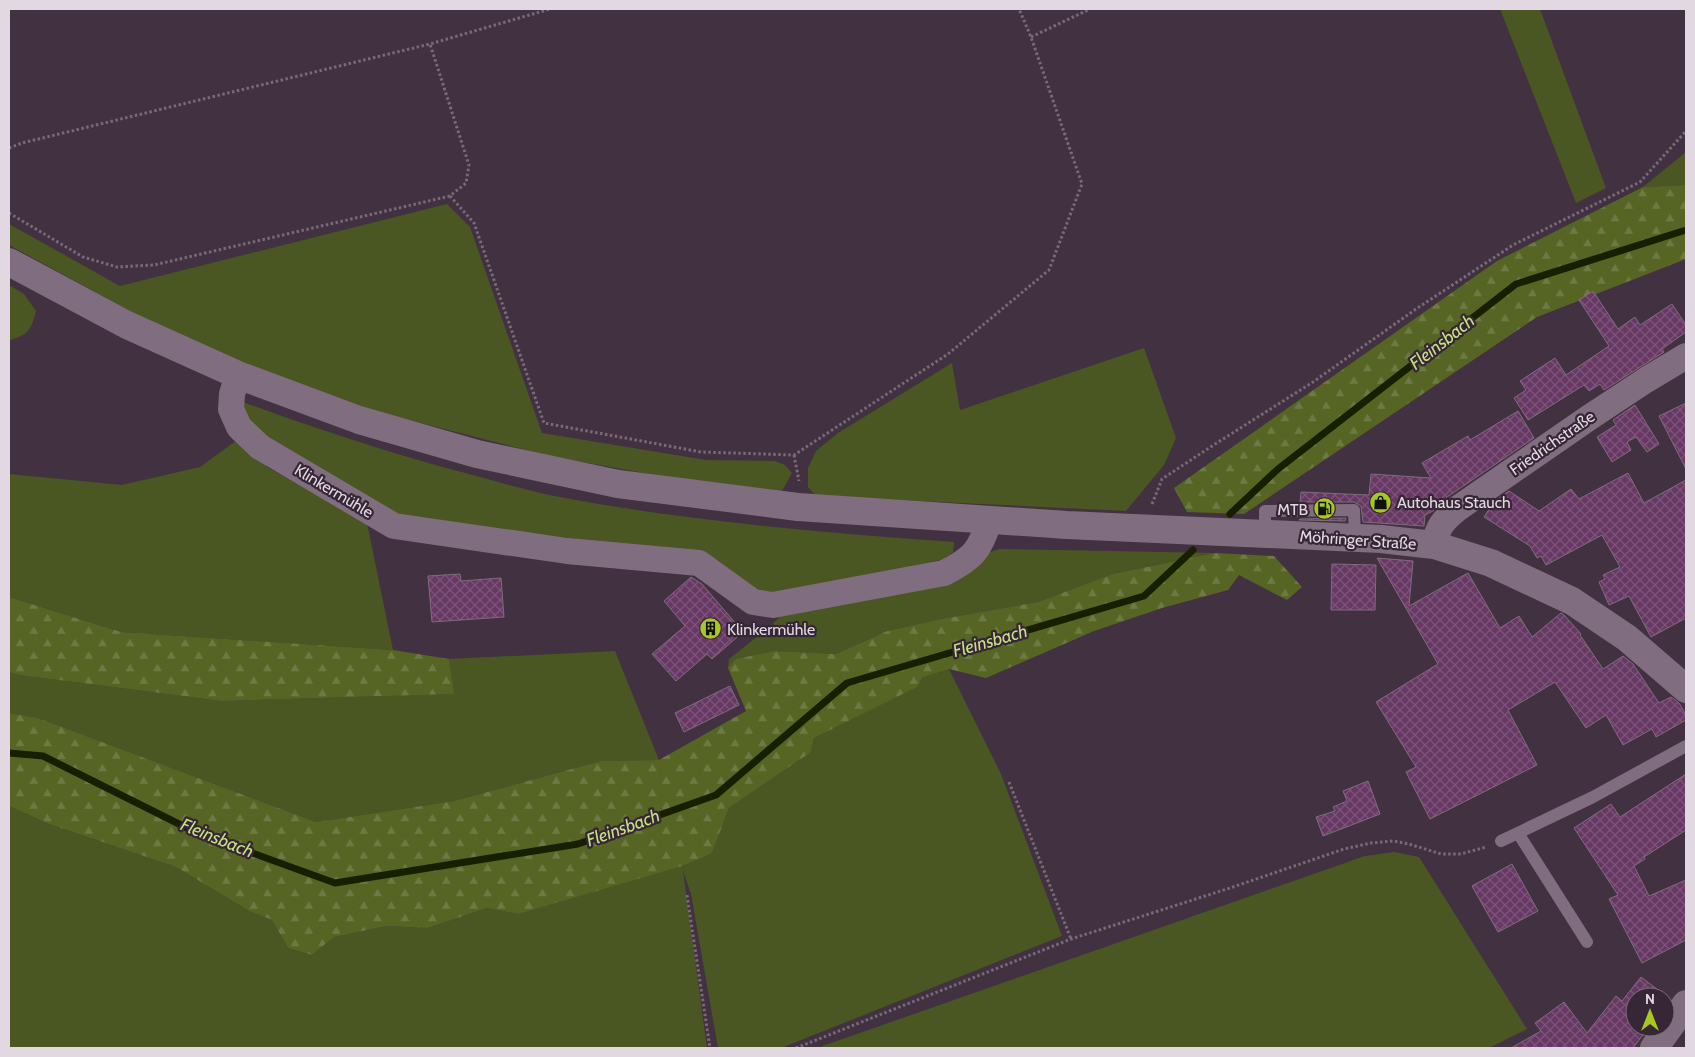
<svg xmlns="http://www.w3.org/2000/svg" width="1695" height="1057" font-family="Cabin,sans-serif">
  <defs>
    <pattern id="forest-firs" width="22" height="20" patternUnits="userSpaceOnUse" patternTransform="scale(1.25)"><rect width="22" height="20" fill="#566524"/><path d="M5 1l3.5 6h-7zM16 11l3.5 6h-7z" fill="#6e7a44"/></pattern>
    <pattern id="building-cross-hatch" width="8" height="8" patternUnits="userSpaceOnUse" patternTransform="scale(1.25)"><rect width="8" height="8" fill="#673864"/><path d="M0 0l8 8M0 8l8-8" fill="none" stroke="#7c547a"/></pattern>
  </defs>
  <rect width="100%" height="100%" fill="#423141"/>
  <!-- green -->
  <path fill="#4a5723" d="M1500,9H1540L1606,188L1576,203Z
    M1686,152V185L1643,187Z
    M447,204L470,227L542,433L706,460L775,461L785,465L792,473L782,491L661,476L550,456L374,411L251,367L141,317L9,245V224L120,286Z
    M9,285L24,294L36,311C31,329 30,334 10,340H9Z
    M1144,348L1176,438L1164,465L1126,511L816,496L808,487V468L816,451L838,433L952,363L960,410Z
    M243,402C322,431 402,457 484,478C505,484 527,490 549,495C683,521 818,532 954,542L953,552L944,559L784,595L760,593L708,558L396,518L243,421Z
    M240,438L267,467L367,523L393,650L121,632L9,597V474L122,485L200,467Z
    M1000,549L1215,553L1112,574L1038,602L941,619L887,631L836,654L774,651L737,659L728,668L729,659L767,629L783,614Z
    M615,651L659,760L601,761L454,801L316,822L38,718L9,713V672L19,675L222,701L453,694L449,659Z
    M949,669L1001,774L1062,936L781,1048H718L691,894L683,871L707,1048H9V806L49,824L176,867L249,911L272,920L288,948L312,955L334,937L387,926L428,928L487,908L518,914L712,853L729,808L811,752L814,738L916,687L922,678Z
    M1394,852L1419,857L1527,1029L1489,1048H817L1365,856Z"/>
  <!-- forest -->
  <path fill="url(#forest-firs)" d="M1686,185V259L1537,317L1244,514L1187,512L1174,488L1497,261L1643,187Z
    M1215,553L1274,556L1302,587L1287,600L1239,575L1228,590L1162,608L1094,631L986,678L949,669L922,678L917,687L814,738L811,752L729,808L712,853L682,866L518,914L487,908L428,928L387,926L334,937L312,955L288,948L272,920L249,911L176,867L49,824L9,806V713L38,718L316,822L454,801L601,761L659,760L746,711L728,668L736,659L774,651L836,654L887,631L941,619L1038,602L1112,574Z
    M9,597L121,632L393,650L449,659L454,694L222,701L19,675L9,672Z"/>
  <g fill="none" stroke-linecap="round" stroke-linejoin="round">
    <!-- stream -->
    <path stroke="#171f00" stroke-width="7" d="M1230,514L1278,469L1516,284L1686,230
      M9,753L43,756L197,833L335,883L578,844L716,795L847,683L1144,596L1193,550"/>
  </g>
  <!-- building -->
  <path fill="url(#building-cross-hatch)" stroke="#7f6c7d" d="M1593,291L1618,329L1635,317L1640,325L1672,304L1686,325V332L1662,349L1664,352L1604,390L1600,384L1589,391L1584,385L1528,420L1514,398L1526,390L1520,381L1555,358L1566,375L1609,346L1579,300Z
    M1686,403V469L1659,416Z
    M1635,405L1659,444L1647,452L1636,437L1627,442L1631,450L1612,462L1597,437L1616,425L1613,420Z
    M1518,411L1534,438L1447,497L1433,511L1425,515L1424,526L1363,522L1361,506L1354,502H1300L1301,492L1369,495L1371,474L1431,478L1422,463L1468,436L1470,440Z
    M1628,473L1644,503L1686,480V618L1651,637L1629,596L1609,605L1599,582L1605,579L1603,575L1620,567L1602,535L1546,565L1541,556L1537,558L1530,546L1484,517L1494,502L1509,491L1539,511L1571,489L1579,499Z
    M1346,518L1345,521L1299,520L1300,519Z
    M1377,558L1413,561L1409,606L1468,573L1500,628L1519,616L1532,637L1561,613L1564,615L1581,634L1580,635L1603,669L1623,656L1633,664L1659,703L1671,697L1679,703L1686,715V720L1656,737L1652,729L1623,745L1606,715L1586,728L1555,682L1508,710L1537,765L1430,819L1406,772L1416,767L1376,702L1438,664Z
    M1332,564L1376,565L1375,610H1331Z
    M460,574L461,581L501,578L504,617L432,622L428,576Z
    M691,577L702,584L743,632L712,659L707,654L676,681L652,654L685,626L664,601Z
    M730,686L739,705L684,732L675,713Z
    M1686,774V830L1644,857L1645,859L1634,866L1649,896L1686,880V940L1642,963L1609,899L1618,895L1574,828L1611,804L1620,817Z
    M1368,781L1380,814L1323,836L1316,817L1335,811L1333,807L1347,801L1343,791Z
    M1512,864L1538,911L1498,932L1472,886Z
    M1641,977L1670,999L1665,1006V997H1635V1027H1649L1633,1048H1511L1541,1031L1535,1023L1564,1002L1587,1033L1616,996L1622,1001Z"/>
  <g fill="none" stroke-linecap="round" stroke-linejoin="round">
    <!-- path -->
    <path stroke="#796a78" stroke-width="3" stroke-dasharray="2.5 2.5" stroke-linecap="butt" d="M1031,37L1090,9
      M9,148L22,143L430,44L550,9
      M450,196L474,223L544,423L701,452L794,455L948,354L1049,270L1082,184L1031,37L1019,9
      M9,213L83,257L117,267L154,265L450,196L466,183L469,165L430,44
      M794,455L799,481
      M1152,504L1162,479L1212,446L1313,382L1416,309L1513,245L1640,182L1686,131
      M1009,782L1071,939
      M687,895L710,1048
      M796,1048L1071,939L1230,888L1344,849L1371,843L1393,841L1409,844L1441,854H1461L1486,847"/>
    <!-- service -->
    <path stroke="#806d7f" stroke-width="12" d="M1265,534V511L1354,510L1355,538
      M1518,833L1587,942
      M1501,841L1593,797L1686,746"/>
    <!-- minor -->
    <path stroke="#806d7f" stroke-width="26" d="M238,375L232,394L231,409L239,427L260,447L394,526L567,551L699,563L753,602L773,605L944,573C972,559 980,551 989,521
      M1434,545C1438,527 1442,521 1457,509L1590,417L1646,380L1686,356"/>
    <!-- tertiary -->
    <path stroke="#806d7f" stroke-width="28" d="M1654,1048L1686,1004"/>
    <!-- secondary -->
    <path stroke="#806d7f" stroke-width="28" d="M9,262L127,325L238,375L359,420L477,454L618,484L798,507L1067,525L1381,539L1434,545L1491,563L1572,601L1627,638L1686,689"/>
  </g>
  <!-- icons -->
  <defs>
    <symbol id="shop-disc" viewBox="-11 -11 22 22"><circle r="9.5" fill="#a6c820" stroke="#372736"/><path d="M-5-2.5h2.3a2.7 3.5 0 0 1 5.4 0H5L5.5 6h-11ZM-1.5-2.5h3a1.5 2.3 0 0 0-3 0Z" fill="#111"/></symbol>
    <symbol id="fuel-disc" viewBox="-11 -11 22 22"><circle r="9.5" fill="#a6c820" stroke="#372736"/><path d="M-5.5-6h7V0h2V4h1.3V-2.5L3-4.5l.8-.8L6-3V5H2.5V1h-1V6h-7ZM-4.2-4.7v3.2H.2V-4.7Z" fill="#111"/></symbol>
    <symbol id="building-disc" viewBox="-11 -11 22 22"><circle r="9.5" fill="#a6c820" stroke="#372736"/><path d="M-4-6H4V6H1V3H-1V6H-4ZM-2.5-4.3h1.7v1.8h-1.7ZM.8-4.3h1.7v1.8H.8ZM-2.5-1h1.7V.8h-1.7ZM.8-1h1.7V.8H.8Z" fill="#111"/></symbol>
  </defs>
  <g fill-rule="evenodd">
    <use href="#shop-disc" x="1368" y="490" width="25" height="25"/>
    <use href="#fuel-disc" x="1312" y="496" width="25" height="25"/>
    <use href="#building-disc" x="698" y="616" width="25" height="25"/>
  </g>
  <g text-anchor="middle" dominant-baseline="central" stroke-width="4.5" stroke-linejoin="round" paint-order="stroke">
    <!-- street labels -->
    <g font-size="16" fill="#e2d8e1" stroke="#372736">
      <text transform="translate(1552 443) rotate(-35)">Friedrichstraße</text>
      <text transform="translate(334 491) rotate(31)">Klinkermühle</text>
      <text transform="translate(1358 540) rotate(4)">Möhringer Straße</text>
    </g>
    <!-- poi labels -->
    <g font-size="16" fill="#e2d8e1" stroke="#372736" text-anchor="start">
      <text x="1397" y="502">Autohaus Stauch</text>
      <text x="1308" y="509" text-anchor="end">MTB</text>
      <text x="727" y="629">Klinkermühle</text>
    </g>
    <!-- water labels -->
    <g font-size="18" font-style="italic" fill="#c6df82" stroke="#372736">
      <text transform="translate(1442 342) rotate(-38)">Fleinsbach</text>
      <text transform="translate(990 641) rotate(-16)">Fleinsbach</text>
      <text transform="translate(623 828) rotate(-20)">Fleinsbach</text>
      <text transform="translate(217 838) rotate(22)">Fleinsbach</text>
    </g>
  </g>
  <!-- border -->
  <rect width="1695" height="1057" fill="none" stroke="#e2d8e1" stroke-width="20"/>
  <!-- north arrow -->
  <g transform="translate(1650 1012)"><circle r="24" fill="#372736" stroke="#7b6e7a"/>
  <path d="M0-4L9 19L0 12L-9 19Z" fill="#a6c820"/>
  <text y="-8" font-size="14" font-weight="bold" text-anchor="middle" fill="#e2d8e1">N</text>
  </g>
</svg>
